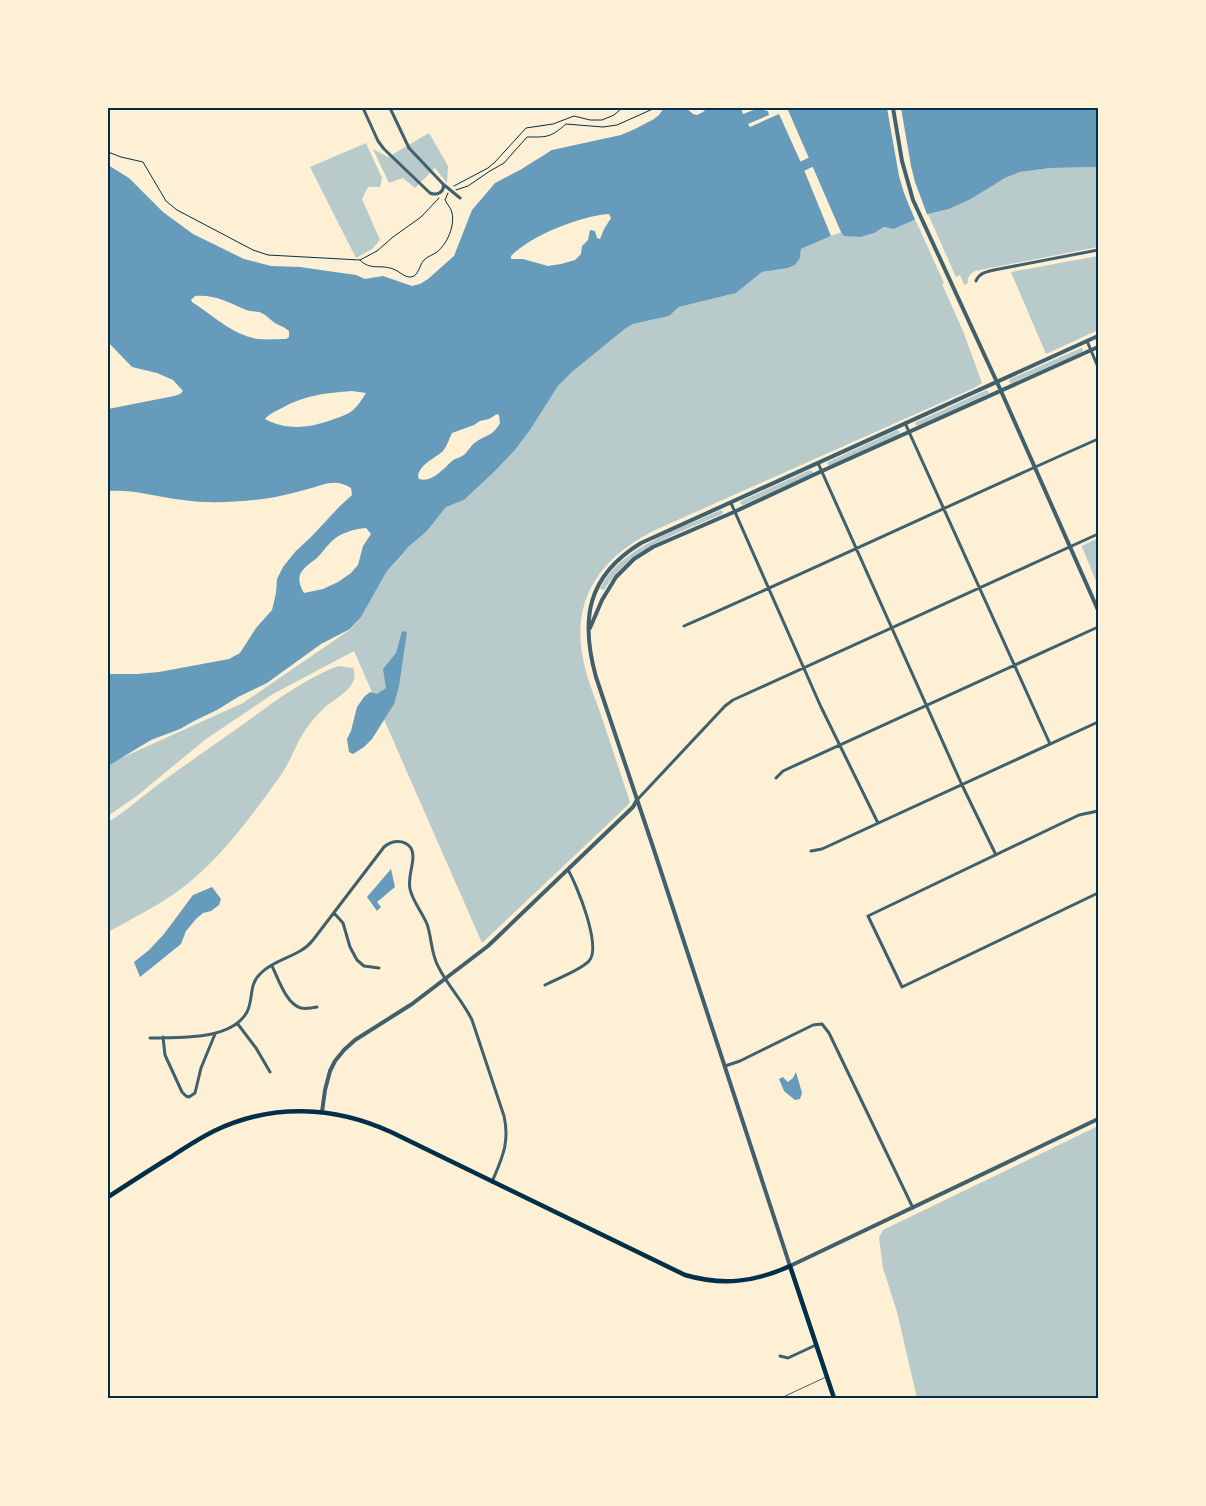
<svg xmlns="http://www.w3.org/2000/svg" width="1206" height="1506" font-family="Quicksand,sans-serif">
  <rect width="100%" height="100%" fill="#fdf0d5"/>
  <!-- green -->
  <path fill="#b9caca" d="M429,133L448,166L447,183L435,168L415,188L403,178L389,183L373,149L388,157Z
    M366,143L382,178L380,187H368L362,199L380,240L372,249L356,258L310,167Z
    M1098,167V247L975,271C970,274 967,277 968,283L964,285L960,275L956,277L928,214L949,209L971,199L1005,178L1020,172L1050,168Z
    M915,219L944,283L942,284L963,331L982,383L974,388L653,531C603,557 573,595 582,653C585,673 593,693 600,712C610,742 620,772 630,802L628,805L482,943L354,651L273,694L206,739L138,795L108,816V764L243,703L351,629L361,617L387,571L402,556L407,548L427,531L446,507L464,500L494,472L515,450L530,430L558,386L572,372L626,328L633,324L669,316L679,307L736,293L762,272L788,268L795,265L800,258L801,249L831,236L842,232C852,242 874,233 885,227L894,229Z
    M1098,256V330L1046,354L1011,272Z
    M1081,348L1083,349L1082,352L1012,383H1009L1010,379Z
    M987,390L989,393L987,394L918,426L915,425L916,422Z
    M897,430L900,432L899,434L830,466L827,464L828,462Z
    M810,470L813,472L812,474L743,505L740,504L741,501Z
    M721,510L723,512L722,514C680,533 629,548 604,590L601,589L600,588C622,546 680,529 721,510Z
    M1098,538V586L1082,547V546Z
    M338,666L353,668C361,687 335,698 324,708C319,713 313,719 309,725C297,740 292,759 281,775C250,818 218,863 174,894C153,908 130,920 108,932V822C127,811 141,797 159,784C182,767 205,751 228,735C264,710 297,682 338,666Z
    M1098,1126V1398H917L897,1312L883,1268L879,1238L883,1230Z"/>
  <!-- water -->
  <path fill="#669bbc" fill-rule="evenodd" d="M664,108H686L693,114L697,115L703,112L707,108H741L743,114L759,108H766L765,111H768L769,115L748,124L750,127L779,114L802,165L831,236L801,249L800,258L795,265L788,268L762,272L736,293L679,307L669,316L633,324L626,328L572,372L558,386L530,430L515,450L494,472L464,500L446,507L427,531L407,548L402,555L387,571L361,617L350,629L321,644L267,683L238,697L217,710L194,721L180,729L151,740L108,766V674H137L159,672L229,659L240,653L256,628L272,610L276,593L277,579L283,567L295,552L312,536L340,506L352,495L351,488C335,478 324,485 308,489C293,493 278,497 263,499C237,502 209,504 183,500C157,497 134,489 108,491V409L174,396L180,394L183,391L173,380L157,373L132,367L108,342V165L129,178L163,212L193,234L244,259L271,266L300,267L356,275L365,279L383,276L412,286L420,284L428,279L454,256L472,210L495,183L520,170L552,150L621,135L635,129L654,119L659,115ZM609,214L611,218L604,229L600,239L597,238L595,231L590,230L588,240L582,246L581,254L575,260L561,264L548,266L523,259H511V256C532,235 580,216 609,214ZM195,296C213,294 228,302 244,309C249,312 254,311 259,312C266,314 270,320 275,323C280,326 285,327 289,331V337L286,339C277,339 267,340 258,339C232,335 213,315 192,302L191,300ZM352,391L366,393C362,399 358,406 352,411C346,415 340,417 334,419C311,428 287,431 265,419C270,413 276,411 282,408C305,395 326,393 352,391ZM497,414L499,415L500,423C492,437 487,434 476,442C471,445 469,450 465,454C461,458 455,458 452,461C443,469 432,483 419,479L418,476C420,464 434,459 443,451C447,446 449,439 452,433L474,425L480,421L489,419ZM366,528L371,534L363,546L358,565L351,573L338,582L323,589L304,593C293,574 303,569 317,558C322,553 325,548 330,543C339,533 354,529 366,528Z
    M791,108H1098V167L1050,168L1020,172L1005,178L971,199L949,209L928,214L898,227L894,229L884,227L874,233L860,237L844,236L841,232L788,110Z
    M402,631L407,632L399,686L394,704L372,739L364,747L353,754L349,752L347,739L351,731L357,707L364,697L370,692L377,694L386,688L383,669L396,653Z
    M391,869L395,887L377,902L381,907L377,911L367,897Z
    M212,887L221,899L219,905L211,911L203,913L196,919L186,931L181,944L140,977L134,962L149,950L164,934L193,895Z
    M796,1072L802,1093L800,1099L795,1100L784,1091L779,1079L783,1077L788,1082L793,1078Z"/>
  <!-- pier -->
  <path fill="#fdf0d5" d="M887,108H901L911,166L915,182L928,217L916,222L904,193L899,176Z"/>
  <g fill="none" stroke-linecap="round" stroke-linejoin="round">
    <!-- river -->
    <path stroke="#669bbc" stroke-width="10" d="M792,171L822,157"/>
    <!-- path -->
    <path stroke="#003049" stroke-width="1" d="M108,152L121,157L143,162L166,201L177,210L253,250L268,255L360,260L377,251L393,237L421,217L439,198
      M454,186L488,168L495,162L526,128L553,124L574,116L590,120H602L614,115L622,108
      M456,190L468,186L490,171L504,163L527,137C547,137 550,138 566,124L603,127L617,125L655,108
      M360,260C370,271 381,264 393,269C400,271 406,280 414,276C419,273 420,264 424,260C428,256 433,255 437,252C447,244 455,226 452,213C451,208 447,204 445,200L448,193"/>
    <!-- service -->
    <path stroke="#3f606c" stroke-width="1" d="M781,1398L826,1377"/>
    <!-- minor -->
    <path stroke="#3f606c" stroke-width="3" d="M363,108L378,141L384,149L430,193C437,196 445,192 443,184L409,148L390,108
      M443,184L460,198
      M976,281C979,273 986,272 994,270L1098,250
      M1087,341L1098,367
      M905,423L1050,744
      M818,463L962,785L996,855
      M731,503L821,707L878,823
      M684,626C823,565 960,500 1098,439
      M776,778L783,771L1098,627
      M637,800L725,706L733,700L1098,534
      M1098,811L1079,815L868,916L902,987L1098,893
      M811,851L822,849L1098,722
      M334,913L343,923L350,947L357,960L364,966L379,968
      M272,966C278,978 286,1004 301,1008C306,1009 312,1008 317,1007
      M545,985C556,979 581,970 589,961C602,947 577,885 568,870
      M237,1023L256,1048L270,1072
      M163,1037L165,1055L182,1092L186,1096L189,1097L195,1093L201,1068L215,1034
      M150,1038C178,1037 231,1041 247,1012C254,998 248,985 261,973C276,958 300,957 313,940L384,847C392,840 404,839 411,848C417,859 407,875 410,889C413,902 422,912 427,924C432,938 431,955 439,968C448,986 463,1001 472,1020L504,1116C510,1143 502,1158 492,1182
      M725,1066L740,1061L813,1025L822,1024L829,1033L913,1208
      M780,1356L788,1358L816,1345"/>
    <!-- tertiary -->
    <path stroke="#3f606c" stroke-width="4" d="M893,108L902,161L913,200L1001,391L1098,610
      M1098,336L641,543C587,576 580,619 596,677L653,847L790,1266L1098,1119
      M590,628L602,600L616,577L634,559L653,547L734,512L822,471L1098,347
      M322,1112L325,1090L330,1071L335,1061L344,1050L355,1040L412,1004L488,946L633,807L637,800"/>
    <!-- secondary -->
    <path stroke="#003049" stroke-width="4.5" d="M108,1197C128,1184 148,1171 169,1158C183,1149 198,1139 214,1131C272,1103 334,1106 391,1132L685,1275C723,1286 755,1282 790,1266L834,1398"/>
  </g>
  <!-- border -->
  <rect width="1206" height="1506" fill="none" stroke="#fdf0d5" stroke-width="218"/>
  <rect x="109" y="109" width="988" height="1288" fill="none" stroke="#003049" stroke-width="2"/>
</svg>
